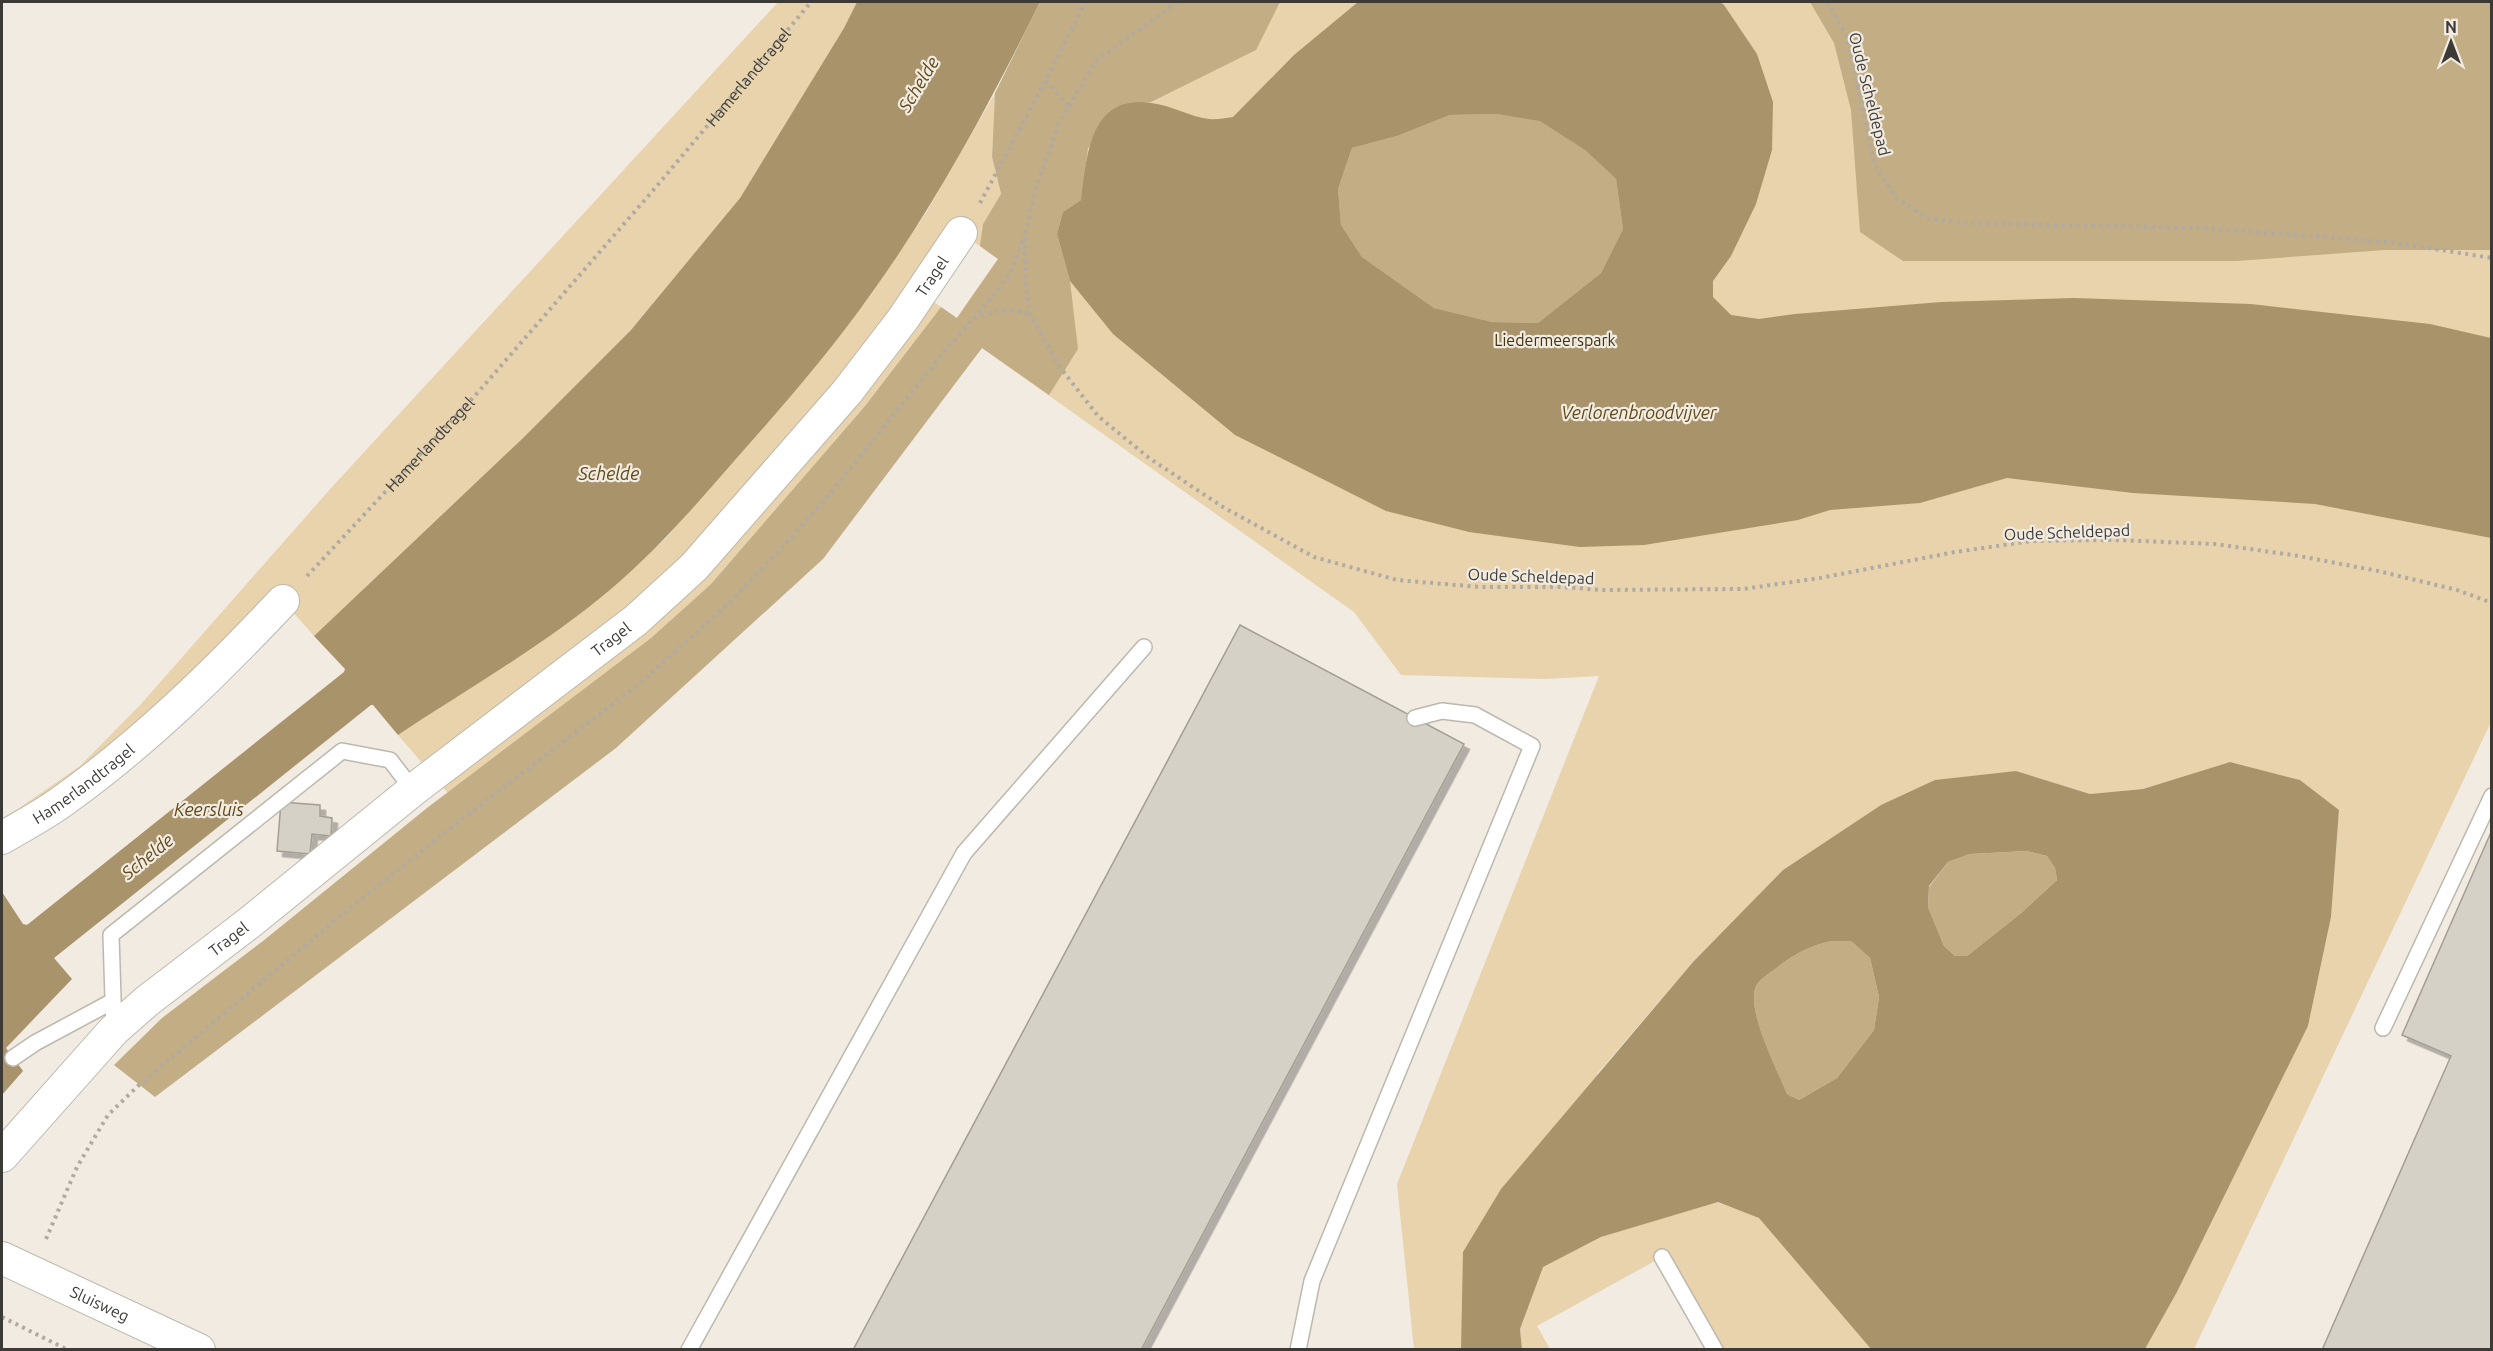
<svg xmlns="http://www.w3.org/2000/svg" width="2493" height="1351" font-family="Ubuntu,sans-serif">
  <defs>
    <filter id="shadow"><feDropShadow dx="5.5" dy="5.5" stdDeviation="0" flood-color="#0004"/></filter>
  </defs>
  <rect width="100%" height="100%" fill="#f1ebe1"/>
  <!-- green -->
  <path fill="#e8d3ac" d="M778,2H857L844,28L740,198L631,330L523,438L314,636L283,601L129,750L2,820L80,766L141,704L332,487Z
    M1110,2H2491V722L2194,1349H2145L2177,1292L2308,1026L2331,917L2339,810L2300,780L2230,762L2143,789L2090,794L2016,771L1881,805L1783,870L1693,962L1598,1073L1461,1344V1349H1414L1397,1184L1599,676L1545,679L1401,675L1354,612L982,348L956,319L998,259L953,227L911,286L941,307L865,406L711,584L651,638L448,793L398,735L547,637L610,589L665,539L815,366L870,296L927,211L995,93L992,157L1001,195L983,224L981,244Z
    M1717,1202L1759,1217L1871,1349H1715L1662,1257L1537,1326L1550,1349H1522L1520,1329L1542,1267L1601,1237Z"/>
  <!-- forest -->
  <path fill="#c2ad84" d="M1040,2H1280L1256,50L1151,102L1124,104L1088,148L1081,200L1063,212L1057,234L1070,281L1078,349L1049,395L982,348L823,559L616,748L155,1097L114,1065L162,1018L263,941L427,808L651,638L711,584L865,406L941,307L957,318L998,259L980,246L983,224L1001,194L992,157L995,93Z
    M1810,2H2491V250H2384L2237,261H1903L1860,232L1851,110L1834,43Z
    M1497,114L1540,120L1585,150L1616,179L1623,229L1601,273L1538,323L1492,322L1434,308L1362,257L1341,225L1338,189L1352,148L1397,136L1450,115Z
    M2027,851L2047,856L2055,868L2057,880L2020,914L1967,956H1955L1944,946L1928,907L1929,887L1948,862L1970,854Z
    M1831,941H1851L1870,958L1879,997L1874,1030L1837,1078L1799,1100L1787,1094C1777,1069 1748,1015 1755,989C1757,980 1770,973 1778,967C1794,954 1810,946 1831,941Z"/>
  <!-- water -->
  <path fill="#a8936a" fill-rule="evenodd" d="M857,2H1040C990,103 937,202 871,294C830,352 782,407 735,460C696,505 657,550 611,589C546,644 469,688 398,735L373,705H371L54,958L72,979L6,1048L23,1071L2,1095V892L23,924L27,925L344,672L345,669L314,636L523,438L631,330L740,198L844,28Z
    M1358,2H1720L1724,5L1757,54L1773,102L1772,150L1756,204L1731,256L1713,281V297L1731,315L1759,319L1795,314L1941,302L2074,298L2251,304L2430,324L2491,338V538L2315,504L2133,493L2007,478L1920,503L1830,510L1798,520L1644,545L1580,547L1469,532L1386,511L1235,435L1113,334L1070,281L1057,234L1063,212L1081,200C1087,155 1090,94 1151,103C1171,105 1190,117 1209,119C1217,120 1225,118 1233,117L1294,55ZM1497,114L1540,121L1585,150L1616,179L1623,229L1601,273L1538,323L1492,322L1434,308L1362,257L1341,225L1338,189L1352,148L1397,136L1450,115Z
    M2230,762L2300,780L2339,810L2331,917L2308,1026L2177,1292L2145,1349H1871L1759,1218L1718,1202L1601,1237L1543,1267L1520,1329L1522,1349H1461L1463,1252L1501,1189L1693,962L1783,870L1881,805L1935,780L2016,771L2090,794L2143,789ZM2027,851L2047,856L2055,868L2057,880L2020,914L1967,956H1955L1944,946L1928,907L1929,886L1948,862L1970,854ZM1831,941H1851L1870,958L1879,997L1874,1030L1837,1078L1799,1100L1787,1094C1777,1069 1748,1014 1755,989C1757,980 1770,973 1778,967C1794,954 1810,946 1831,941Z"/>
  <!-- building -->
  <path fill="#d6d1c7" stroke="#a39e95" stroke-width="1.5" filter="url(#shadow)" d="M1240,625L1464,744L1141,1350H853Z
    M281,802L320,805V816L332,818L331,836L312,834L310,854L277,851Z
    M2492,830V1350H2322L2451,1056L2402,1035Z"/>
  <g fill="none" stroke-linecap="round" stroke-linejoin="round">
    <defs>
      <path id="lane" d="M2383,1028L2492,796
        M114,1030L111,935L342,751L390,760L413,790
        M13,1058L35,1043L113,1001
        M1662,1257L1715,1350
        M689,1350L964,853L1144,647
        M1298,1350L1312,1281L1532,746L1475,715L1442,711L1415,718"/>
      <g id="street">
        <path id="s2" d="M2,838C22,826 44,815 64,800C145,742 215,673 283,601"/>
        <path id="s3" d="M2,1156L114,1030L147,1001L249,923L413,790L636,620L694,567L847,392L903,319L961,233"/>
        <path id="s4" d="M2,1258L199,1350"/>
      </g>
    </defs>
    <!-- lane casing -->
    <use href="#lane" stroke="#bdb8ae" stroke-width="18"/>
    <!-- street casing -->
    <use href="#street" stroke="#bdb8ae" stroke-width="34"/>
    <!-- path -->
    <g stroke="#afaaa3" stroke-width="4" stroke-dasharray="3 4.5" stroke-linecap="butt">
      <path d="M1177,2L1096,61L1059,123L1037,185L1025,234V280L1030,314L1059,366L1098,416L1149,458L1223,507L1314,557L1397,580L1480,587H1563L1601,590L1743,589L1820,578L1955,552L2032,541L2115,540L2215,544L2299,556L2378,571L2457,590L2492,603"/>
      <path d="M1827,2L1847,37L1874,163L1896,198L1927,218L1962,223L2202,228L2389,242L2492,258"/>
      <path d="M1046,81L1068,106"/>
      <path d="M980,203C1016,136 1052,70 1085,2"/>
      <path d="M974,319L1010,274L1024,237"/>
      <path id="s1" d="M307,576L480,390L656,187L811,2"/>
      <path d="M46,1239L77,1167L108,1115L139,1085L339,917L461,820L643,681L731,601L792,537L838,484L947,348L973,319L995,312L1010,310L1030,314"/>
      <path d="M2,1317L68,1350"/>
    </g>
    <!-- lane -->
    <use href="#lane" stroke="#fff" stroke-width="15"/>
    <!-- street -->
    <use href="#street" stroke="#fff" stroke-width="32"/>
  </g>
  <g text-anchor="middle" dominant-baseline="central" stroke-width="4.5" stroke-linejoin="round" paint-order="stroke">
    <!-- street labels -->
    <g font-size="16" fill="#3c3a36" stroke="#f1ebe1">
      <text stroke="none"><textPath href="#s1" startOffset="666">Hamerlandtragel</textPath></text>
      <text transform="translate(1870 94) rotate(76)">Oude Scheldepad</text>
      <text stroke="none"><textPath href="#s3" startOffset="1287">Tragel</textPath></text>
      <text stroke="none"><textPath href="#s1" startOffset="180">Hamerlandtragel</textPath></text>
      <text transform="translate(2067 532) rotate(-2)">Oude Scheldepad</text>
      <text transform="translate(1531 576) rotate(2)">Oude Scheldepad</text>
      <text stroke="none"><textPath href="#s3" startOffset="801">Tragel</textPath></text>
      <text stroke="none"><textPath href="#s2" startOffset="98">Hamerlandtragel</textPath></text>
      <text stroke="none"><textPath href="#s3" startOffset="315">Tragel</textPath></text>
      <text stroke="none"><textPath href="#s4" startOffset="108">Sluisweg</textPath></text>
    </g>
    <!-- park labels -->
    <g font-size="16" fill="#433311" stroke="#f1ebe1">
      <text x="1555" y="340">Liedermeerspark</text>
    </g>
    <!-- water labels -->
    <g font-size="18" font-style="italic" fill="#604917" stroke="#f1ebe1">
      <text transform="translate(918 84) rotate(-59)">Schelde</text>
      <text x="1639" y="412">Verlorenbroodvijver</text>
      <text x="609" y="473">Schelde</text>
      <text x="209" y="809">Keersluis</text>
      <text transform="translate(147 856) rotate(-39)">Schelde</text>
    </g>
  </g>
  <!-- border -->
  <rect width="2493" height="1351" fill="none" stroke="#3c3a36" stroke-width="6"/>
  <!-- north arrow -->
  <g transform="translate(2451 42)" stroke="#f1ebe1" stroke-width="4.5" paint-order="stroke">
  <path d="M0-4.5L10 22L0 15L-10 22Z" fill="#3c3a36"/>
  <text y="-9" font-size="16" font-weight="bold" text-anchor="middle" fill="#3c3a36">N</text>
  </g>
</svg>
